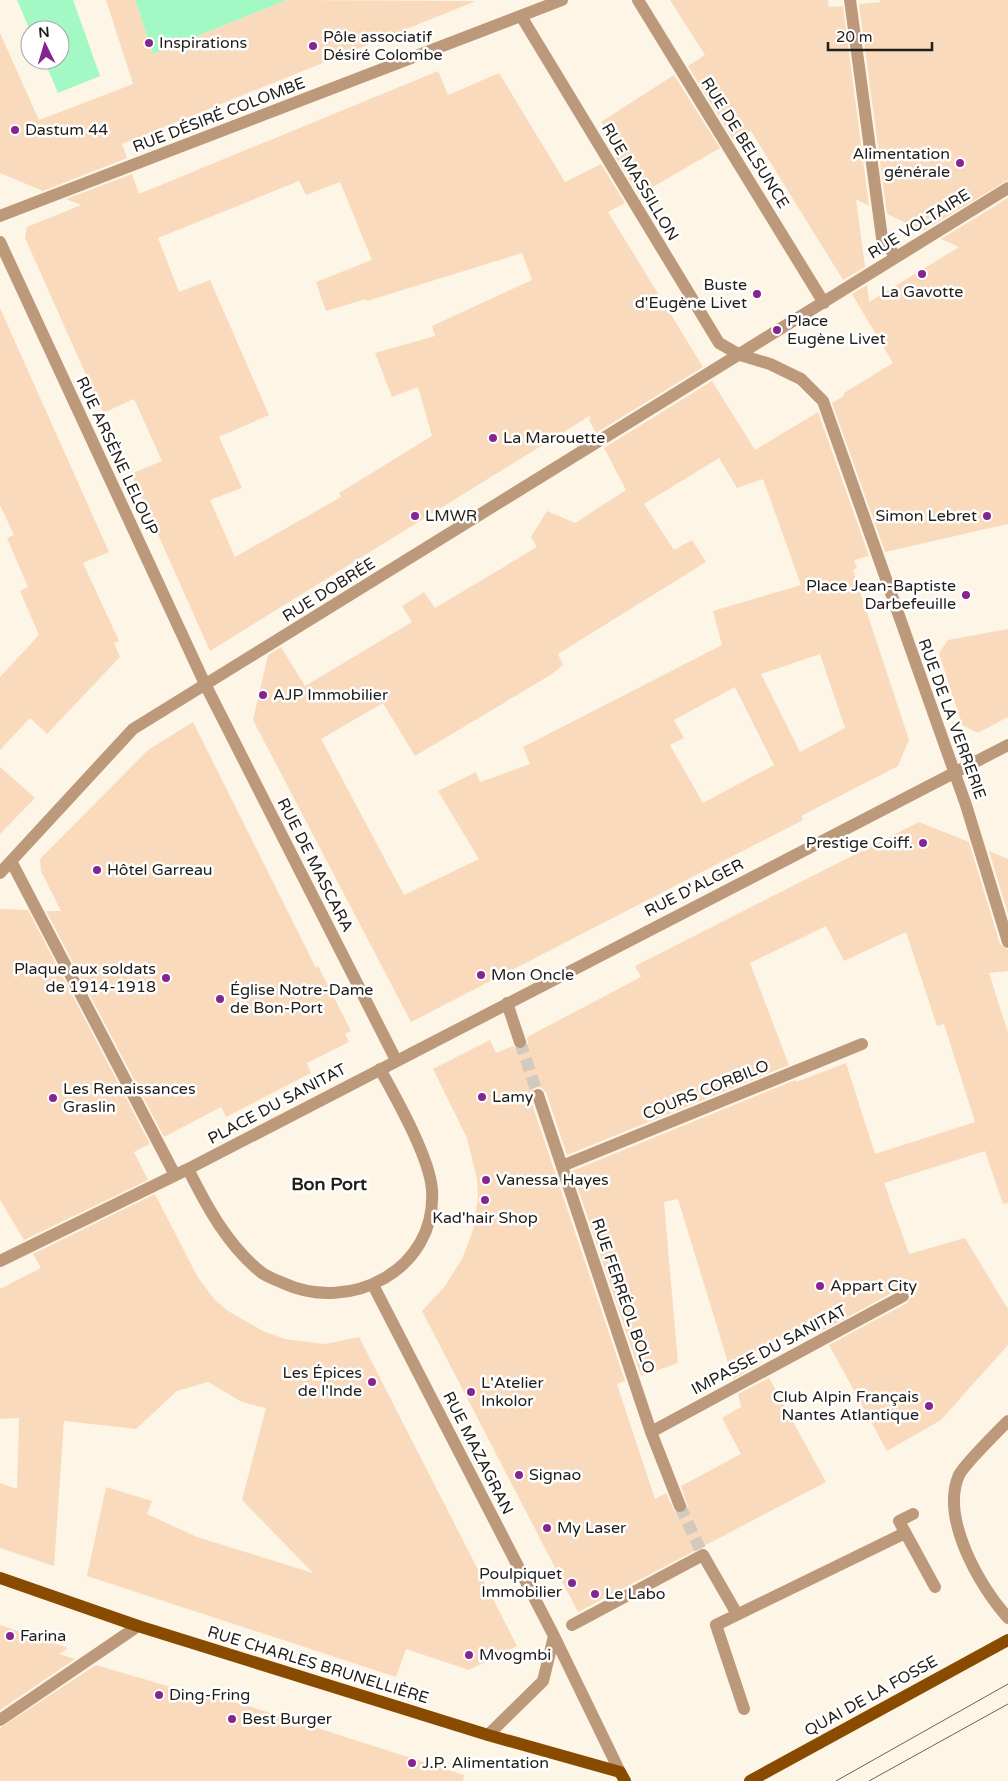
<svg xmlns="http://www.w3.org/2000/svg" width="1008" height="1781" font-family="'Varela Round',sans-serif">
  <rect width="100%" height="100%" fill="#fdf5e6"/>
  <!-- green -->
  <path fill="#a2f9c4" d="M17,0H73L100,76L58,93L44,60H60V30H30Z
    M135,0H287L153,54Z"/>
  <!-- building -->
  <path fill="#fadabd" fill-rule="evenodd" d="M106,0H135L153,54L287,0L476,1L122,144L127,158L43,191L0,173V33L39,120L133,84Z
    M670,0H828L829,7L843,6L869,206L856,199L865,267L843,280L751,131L734,141L688,66L705,55Z
    M880,0H1008V180L923,231L887,214L859,4L881,2Z
    M438,71L448,95L499,73L565,182L601,164L625,203L608,212L703,367L596,433L589,420L591,415L210,651L131,474L162,461L134,399L103,413L25,238L27,227L81,205L66,199L132,174L139,194ZM299,181L306,195L340,182L372,260L316,282L326,311L366,299L367,301L522,253L532,280L432,326L435,336L375,353L392,397L418,387L432,436L339,493L341,497L235,557L210,500L242,488L219,437L269,415L210,280L179,292L158,238Z
    M674,75L720,148L639,195L615,156L621,154L601,122Z
    M1008,198V524L885,552L832,403L844,396V393L893,363L852,294L867,285L869,302L959,247L941,239Z
    M0,308L109,552L83,563L119,641L114,643L120,657L47,734L30,718L0,750V677L39,635L20,591L28,587L7,538L14,535L0,505Z
    M712,381L755,450L818,412L869,556L854,560L857,568L853,570L909,740L898,766L801,816L803,820L411,1022L253,720L268,655L281,647L305,686L412,622L402,606L424,592L435,608L537,547L531,537L547,511L575,523L626,490L604,448ZM719,458L737,488L763,479L801,585L713,611L722,645L523,747L530,764L480,782L476,772L438,791L479,859L404,895L321,739L383,703L415,756L552,674L563,665L558,654L706,562L692,540L674,550L644,504ZM820,654L845,728L800,752L761,674ZM735,687L774,765L703,803L670,745L684,738L674,720Z
    M1008,629V717L978,733L962,725L939,653L948,640Z
    M193,722L316,968L318,966L351,1031L345,1034L349,1042L307,1063L311,1073L226,1117L221,1107L164,1137L46,911H61L41,871L40,859L148,750Z
    M0,767L35,798L0,834Z
    M919,822L969,842L1000,944L1008,950V971L989,973L1008,1033V1203L1003,1204L985,1151L884,1183L909,1254L965,1238L1008,1309V1345L941,1420L887,1451L829,1345L907,1303L911,1297L910,1292L904,1288L899,1289L822,1331L815,1318L755,1352L761,1363L733,1379L678,1199L664,1202L678,1363L641,1376L572,1171L795,1080L796,1082L846,1063L875,1154L975,1122L944,1024L937,1026L906,932L844,961L826,926L750,963L789,1065L567,1155L546,1092L540,1087L535,1088L530,1093V1098L625,1381L617,1384L655,1499L666,1493L675,1512L683,1513L688,1507L681,1486L741,1454L722,1418L741,1407L738,1394L769,1378L826,1482L578,1612L422,1311L445,1286L462,1259L473,1230L478,1198L477,1179L467,1138L433,1069L490,1040L496,1053L513,1046L518,1050H523L528,1044L527,1038L529,1036L641,977L635,966Z
    M989,851L1008,859V914Z
    M0,909L28,910L150,1144L134,1152L148,1180L24,1240L0,1200Z
    M155,1194L197,1276L214,1299L228,1311L263,1331L285,1339L325,1344L359,1337L517,1646L469,1670L406,1649L396,1677L87,1576L106,1487L152,1501L147,1514L197,1537L313,1573L242,1500L266,1408L242,1402L208,1382L177,1391L136,1429L64,1421L54,1566L0,1548V1483L17,1489L19,1418L0,1419V1289L41,1268L33,1254Z
    M0,1625L68,1648L59,1654L75,1659L0,1710Z
    M96,1665L198,1695L200,1693L252,1707L464,1775L463,1781H0V1728Z"/>
  <g fill="none" stroke-linecap="round" stroke-linejoin="round">
    <!-- minor-tunnel -->
    <path stroke="#d1cabd" stroke-width="12" stroke-dasharray="12 6" stroke-linecap="butt" d="M520,1042L538,1095
      M680,1506L700,1549"/>
    <!-- minor -->
    <path stroke="#bd997c" stroke-width="12" d="M638,0L824,303
      M850,0L882,238L896,257
      M521,16L719,343L740,355L770,364L801,379L823,401L966,805L1008,942
      M0,216L562,0
      M0,242L205,684L396,1060
      M11,861L175,1175
      M0,873L133,729L1008,188
      M507,1003L520,1042
      M538,1095L651,1432L680,1506
      M562,1166L862,1044
      M188,1169C207,1207 228,1246 262,1273C268,1277 276,1280 283,1283C350,1314 437,1270 432,1190C430,1158 396,1098 380,1069
      M0,1261L188,1169L1008,745
      M373,1285L554,1636L620,1772
      M1008,1421C998,1431 964,1465 959,1475C940,1518 980,1587 1008,1618
      M651,1432L903,1296
      M913,1514L899,1521L935,1587
      M572,1625L703,1555L737,1614
      M744,1709L716,1625L905,1533
      M0,1720L138,1626
      M488,1735L543,1681L554,1636"/>
    <!-- major -->
    <path stroke="#884b00" stroke-width="12" d="M0,1578L138,1626L488,1735L620,1772L625,1781
      M750,1781L1008,1640"/>
    <!-- tram -->
    <path stroke="#69645b" stroke-width="1" d="M836,1781L1008,1684
      M869,1781L1008,1704"/>
  </g>
  <!-- markers -->
  <g fill="#842590" stroke="#fff" stroke-width="2">
    <circle cx="149" cy="43" r="5"/>
    <circle cx="313" cy="46" r="5"/>
    <circle cx="15" cy="130" r="5"/>
    <circle cx="960" cy="163" r="5"/>
    <circle cx="922" cy="274" r="5"/>
    <circle cx="757" cy="294" r="5"/>
    <circle cx="777" cy="330" r="5"/>
    <circle cx="493" cy="438" r="5"/>
    <circle cx="415" cy="516" r="5"/>
    <circle cx="987" cy="516" r="5"/>
    <circle cx="966" cy="595" r="5"/>
    <circle cx="263" cy="695" r="5"/>
    <circle cx="923" cy="843" r="5"/>
    <circle cx="97" cy="870" r="5"/>
    <circle cx="481" cy="975" r="5"/>
    <circle cx="166" cy="978" r="5"/>
    <circle cx="220" cy="999" r="5"/>
    <circle cx="482" cy="1097" r="5"/>
    <circle cx="53" cy="1098" r="5"/>
    <circle cx="486" cy="1180" r="5"/>
    <circle cx="485" cy="1200" r="5"/>
    <circle cx="820" cy="1286" r="5"/>
    <circle cx="372" cy="1382" r="5"/>
    <circle cx="471" cy="1392" r="5"/>
    <circle cx="929" cy="1406" r="5"/>
    <circle cx="519" cy="1475" r="5"/>
    <circle cx="547" cy="1528" r="5"/>
    <circle cx="572" cy="1583" r="5"/>
    <circle cx="595" cy="1594" r="5"/>
    <circle cx="10" cy="1636" r="5"/>
    <circle cx="469" cy="1655" r="5"/>
    <circle cx="159" cy="1695" r="5"/>
    <circle cx="232" cy="1719" r="5"/>
    <circle cx="412" cy="1763" r="5"/>
  </g>
  <g text-anchor="middle" dominant-baseline="central" stroke-width="5" stroke-linejoin="round" paint-order="stroke">
    <!-- poi labels -->
    <g font-size="16" fill="#211e18" stroke="#fff" text-anchor="start">
      <text x="323" y="37">Pôle associatif<tspan x="323" dy="18">Désiré Colombe</tspan></text>
      <text x="159" y="43">Inspirations</text>
      <text x="25" y="130">Dastum 44</text>
      <text x="950" y="154" text-anchor="end">Alimentation<tspan x="950" dy="18">générale</tspan></text>
      <text x="747" y="285" text-anchor="end">Buste<tspan x="747" dy="18">d'Eugène Livet</tspan></text>
      <text x="922" y="292" text-anchor="middle">La Gavotte</text>
      <text x="787" y="321">Place<tspan x="787" dy="18">Eugène Livet</tspan></text>
      <text x="503" y="438">La Marouette</text>
      <text x="425" y="516">LMWR</text>
      <text x="977" y="516" text-anchor="end">Simon Lebret</text>
      <text x="956" y="586" text-anchor="end">Place Jean-Baptiste<tspan x="956" dy="18">Darbefeuille</tspan></text>
      <text x="273" y="695">AJP Immobilier</text>
      <text x="913" y="843" text-anchor="end">Prestige Coiff.</text>
      <text x="107" y="870">Hôtel Garreau</text>
      <text x="156" y="969" text-anchor="end">Plaque aux soldats<tspan x="156" dy="18">de 1914-1918</tspan></text>
      <text x="491" y="975">Mon Oncle</text>
      <text x="230" y="990">Église Notre-Dame<tspan x="230" dy="18">de Bon-Port</tspan></text>
      <text x="63" y="1089">Les Renaissances<tspan x="63" dy="18">Graslin</tspan></text>
      <text x="492" y="1097">Lamy</text>
      <text x="496" y="1180">Vanessa Hayes</text>
      <text x="485" y="1218" text-anchor="middle">Kad'hair Shop</text>
      <text x="830" y="1286">Appart City</text>
      <text x="362" y="1373" text-anchor="end">Les Épices<tspan x="362" dy="18">de l'Inde</tspan></text>
      <text x="481" y="1383">L'Atelier<tspan x="481" dy="18">Inkolor</tspan></text>
      <text x="919" y="1397" text-anchor="end">Club Alpin Français<tspan x="919" dy="18">Nantes Atlantique</tspan></text>
      <text x="529" y="1475">Signao</text>
      <text x="557" y="1528">My Laser</text>
      <text x="562" y="1574" text-anchor="end">Poulpiquet<tspan x="562" dy="18">Immobilier</tspan></text>
      <text x="605" y="1594">Le Labo</text>
      <text x="20" y="1636">Farina</text>
      <text x="479" y="1655">Mvogmbi</text>
      <text x="169" y="1695">Ding-Fring</text>
      <text x="242" y="1719">Best Burger</text>
      <text x="422" y="1763">J.P. Alimentation</text>
    </g>
    <!-- street labels -->
    <g font-size="16" fill="#211e18" stroke="#fff">
      <text transform="translate(219 115) rotate(-21)">RUE DÉSIRÉ COLOMBE</text>
      <text transform="translate(745 143) rotate(58)">RUE DE BELSUNCE</text>
      <text transform="translate(640 182) rotate(59)">RUE MASSILLON</text>
      <text transform="translate(919 224) rotate(-32)">RUE VOLTAIRE</text>
      <text transform="translate(117 456) rotate(65)">RUE ARSÈNE LELOUP</text>
      <text transform="translate(329 590) rotate(-32)">RUE DOBRÉE</text>
      <text transform="translate(952 719) rotate(70)">RUE DE LA VERRERIE</text>
      <text transform="translate(315 865) rotate(63)">RUE DE MASCARA</text>
      <text transform="translate(694 888) rotate(-27)">RUE D'ALGER</text>
      <text transform="translate(706 1090) rotate(-22)">COURS CORBILO</text>
      <text transform="translate(277 1104) rotate(-28)">PLACE DU SANITAT</text>
      <text transform="translate(623 1296) rotate(71)">RUE FERRÉOL BOLO</text>
      <text transform="translate(769 1350) rotate(-28)">IMPASSE DU SANITAT</text>
      <text transform="translate(478 1453) rotate(63)">RUE MAZAGRAN</text>
      <text transform="translate(318 1665) rotate(17)">RUE CHARLES BRUNELLIÈRE</text>
      <text transform="translate(871 1696) rotate(-29)">QUAI DE LA FOSSE</text>
    </g>
    <!-- neighbourhood labels -->
    <g font-size="18" font-weight="bold" fill="#211e18" stroke="#fff">
      <text x="329" y="1184">Bon Port</text>
    </g>
  </g>
  <!-- north arrow -->
  <g transform="translate(45 45) rotate(355)"><circle r="24" fill="#ffffff" stroke="#a6a5a3"/>
  <path d="M0-4L9 19L0 12L-9 19Z" fill="#842590"/>
  <text y="-8" font-size="14" font-weight="bold" text-anchor="middle" fill="#211e18">N</text>
  </g>
  <!-- scale -->
  <path d="M828 42v8h104v-8" fill="none" stroke="#211e18" stroke-width="2.5"/>
  <text x="836" y="42" font-size="15" fill="#211e18" stroke="#ffffff" stroke-width="4" paint-order="stroke">20 m</text>
</svg>
